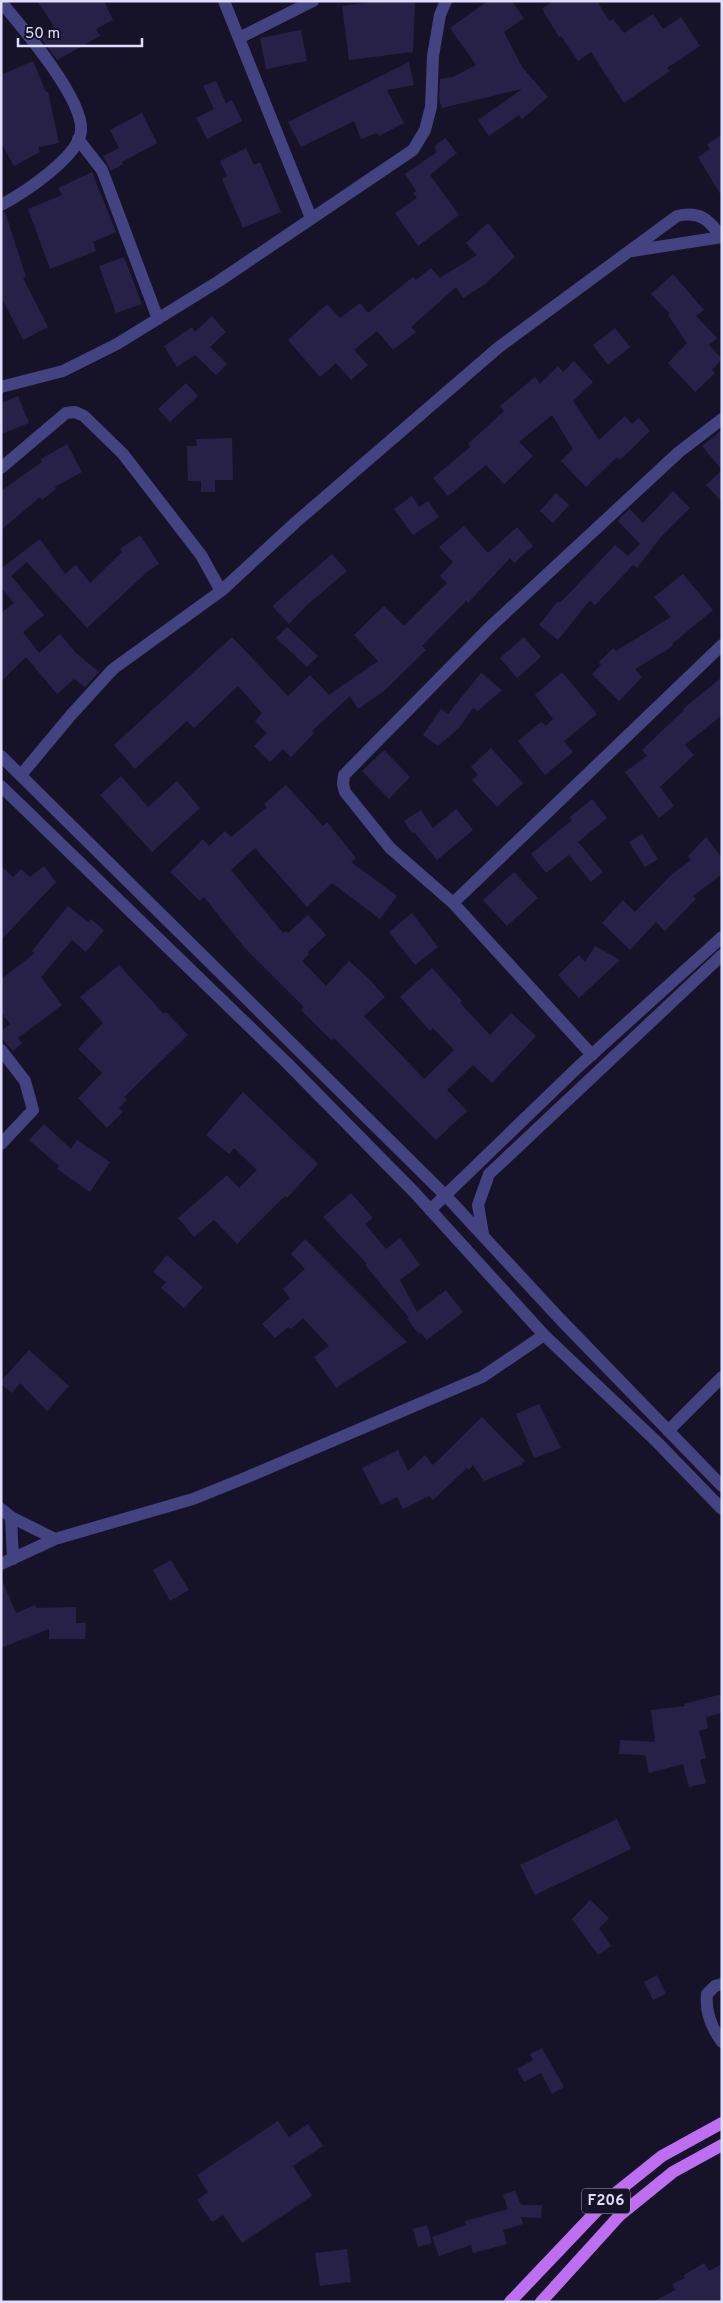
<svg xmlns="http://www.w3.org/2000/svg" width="723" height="2303" font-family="Overpass,sans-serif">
  <rect width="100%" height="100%" fill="#161328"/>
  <!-- building -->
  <path fill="#282147" d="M37,1H104L113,20L96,29L100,36L57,60L41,38L56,29Z
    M380,1H415L413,52L349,60L342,6Z
    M488,1H512L524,18L504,32L522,67L548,97L522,119L519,115L489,136L478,120L522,89L442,108L439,99L440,79L453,77L476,65L450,28Z
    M553,1H597L609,21L613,19L624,33L653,14L663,29L681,17L700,46L667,68L670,71L624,103L591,52L578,61L561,36L559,37L542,9Z
    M301,30L307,61L266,69L260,38Z
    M33,61L46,92H48L59,143L38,147L40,152L14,166L1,143V75Z
    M409,62L414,85L387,90L404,123L379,136L377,133L361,139L354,121L301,147L288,122Z
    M216,81L226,103L232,100L242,121L207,139L196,118L214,109L203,86Z
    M142,113L157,143L122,162L123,164L111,171L103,156L119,148L110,130Z
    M722,135V197L698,157L710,149L707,144Z
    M445,138L457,153L430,175L459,215L418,246L395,213L417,198L413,193L416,191L405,174L437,152L434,147Z
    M246,148L254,165L260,162L281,212L243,228L222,179L227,176L220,161Z
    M92,172L116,232L93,242L96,251L50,269L28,209L62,195L58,188Z
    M5,212L26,277L23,278L48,327L23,340L1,296V213Z
    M488,223L515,257L485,284L463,298L456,287L411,327L416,332L393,350L377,331L354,350L368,365L351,380L336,363L320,377L288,340L327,304L340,318L360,303L368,313L413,277L416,280L431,268L440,278L477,255L466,243Z
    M124,257L142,304L116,313L99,266Z
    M673,274L704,310L696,316L717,338L709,345L722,359L712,370L715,373L695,392L668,363L687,343L668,315L670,314L651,294Z
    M212,316L226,332L210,347L227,364L216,375L195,355L177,367L164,346L192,327L195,332Z
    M615,328L630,347L608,365L593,345Z
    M574,361L593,382L573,401L599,440L625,416L632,424L639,418L650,431L620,460L617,457L586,487L561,461L573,449L552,415L519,442L533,456L504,484L486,465L448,496L433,478L470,447L468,444L504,411L500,406L535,377L540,384L558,366L563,372Z
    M186,383L198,396L170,422L158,409Z
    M18,396L29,423L1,434V403Z
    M722,430V502L706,485L722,470L702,446Z
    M232,438L233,480H215V492H201V481H188L187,446H197L196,439Z
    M67,444L82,472L55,487L56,489L42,500L40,497L1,530V491L42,462L41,459Z
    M673,491L690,508L660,538L637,568L633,565L595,605L590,600L558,640L539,625L558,601L560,603L615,545L628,556L640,544L618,521L621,517L630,509L643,523Z
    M556,493L569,505L553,523L540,511Z
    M412,496L419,507L428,501L439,517L413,535L394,509Z
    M464,526L488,553L517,527L533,546L514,563L510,558L468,603L466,601L422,646L426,650L384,691L358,709L350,696L312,731L314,733L291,757L283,749L270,762L254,746L267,733L255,721L262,713L238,686L194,728L187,721L135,769L114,745L232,637L288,696L310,675L329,695L378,661L354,635L384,606L404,626L447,583L440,576L453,562L439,547Z
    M140,535L159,564L147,572L87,628L27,562L11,576L44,615L23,632L39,653L60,634L76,653L99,672L85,687L74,679L57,694L26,657L1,682V613L14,603L1,588V565L3,567L40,539L65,574L76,565L90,583L122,552L120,549Z
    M332,554L347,571L307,605L289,624L272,606Z
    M683,574L713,610L672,644L673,646L635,669L642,677L619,701L592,674L601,665L599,662L613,648L616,651L671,617L654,597Z
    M287,627L318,656L307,667L276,638Z
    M524,637L541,657L517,678L500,658Z
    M562,672L597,714L564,741L573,752L545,775L518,741L541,722L546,726L553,719L535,695Z
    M481,673L502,690L478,711L473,708L459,728L438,746L423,735L441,709L448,714Z
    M722,677V715L685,745L694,755L660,787L674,806L659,818L625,772L647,756L642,750L684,710L683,709Z
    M491,748L523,783L497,807L472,780L478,775L471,767Z
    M384,750L410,777L389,799L362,771Z
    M121,776L148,807L177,781L200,808L152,852L100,795Z
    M286,785L323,826L327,822L356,858L351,862L397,896L380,919L332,883L307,907L255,848L231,870L283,933L286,931L288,933L308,915L326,935L307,953L309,954L302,961L326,986L349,961L370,980L385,997L364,1016L424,1079L454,1050L433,1028L430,1031L400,997L432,968L462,1001L460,1003L490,1035L511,1013L536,1036L492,1083L473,1065L447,1090L467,1111L436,1140L334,1038L332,1041L301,1010L304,1007L244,947L204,897L200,901L170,872L203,839L209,846L225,831L231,837L267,807L264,804Z
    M592,799L607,818L578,842L603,872L591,882L569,855L546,873L531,854L572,820L570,817Z
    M456,809L473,830L437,860L414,832L412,833L404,821L421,810L433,828Z
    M642,834L658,859L645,867L629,842Z
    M706,837L722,858V874L693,896L696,899L665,931L656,922L630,950L602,923L623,900L635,912L670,876L691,860L688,856Z
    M1,866L13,877L21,869L30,877L44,866L56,882L1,940Z
    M514,872L538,898L507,926L483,900Z
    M68,906L88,922L91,919L104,930L86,952L72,940L41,977L62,1005L18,1038L22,1043L13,1051L1,1037V1031L10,1024L1,1012V979L35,953L32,951Z
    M412,913L438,947L415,965L389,932Z
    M595,946L620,960L579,998L558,975L579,955L585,962Z
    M119,965L164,1014L166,1012L188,1035L124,1097L127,1100L119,1108L123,1112L107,1128L78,1098L102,1073L78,1049L103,1023L80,997Z
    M243,1092L318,1164L287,1198L285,1196L237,1244L214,1220L194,1237L178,1218L227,1175L239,1188L257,1170L234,1148L229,1154L206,1135Z
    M44,1124L71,1149L77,1140L110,1162L90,1192L57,1169L59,1166L29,1140Z
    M351,1193L373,1218L365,1224L386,1249L400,1238L420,1265L400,1280L417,1312L446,1290L463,1312L427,1340L421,1333L419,1334L407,1319L409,1318L365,1265L367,1264L323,1217Z
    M305,1239L407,1342L336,1388L314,1357L329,1346L303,1318L291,1329L288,1327L275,1338L262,1324L290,1298L283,1289L305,1269L291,1254Z
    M167,1255L203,1287L184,1308L161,1288L166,1282L153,1272Z
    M29,1350L69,1386L47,1411L20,1383L12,1393L1,1384V1381Z
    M539,1404L561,1448L534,1458L516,1414Z
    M482,1417L525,1461L522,1462L523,1464L484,1481L473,1465L469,1470L467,1468L433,1500L429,1496L403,1509L397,1497L381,1505L362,1468L398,1450L408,1471L425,1455L433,1465Z
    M171,1560L189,1590L170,1601L153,1570Z
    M1,1578L16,1613L35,1605L36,1608L76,1607V1623H86L85,1639H49V1629L1,1648Z
    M722,1694V1713L706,1717L708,1728L699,1731L706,1758L700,1760L706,1783L689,1787L683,1764L649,1773L645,1755L619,1754L620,1740L655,1742L651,1710L685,1706L684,1704Z
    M617,1819L631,1849L535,1895L520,1865Z
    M590,1900L609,1918L599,1928L611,1946L598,1955L572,1919Z
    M657,1975L666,1994L653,2000L644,1982Z
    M542,2048L564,2087L552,2094L541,2073L524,2082L517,2069L533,2060L530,2054Z
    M278,2121L289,2137L308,2124L323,2146L293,2166L312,2196L242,2243L223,2215L212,2222L197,2200L208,2192L197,2175Z
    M515,2190L521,2205H542L541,2218L521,2217L523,2224L503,2230L507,2244L473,2253L471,2245L439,2256L432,2237L466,2225L465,2221L508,2209L503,2195Z
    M427,2225L432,2243L418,2247L413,2229Z
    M347,2249L351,2282L320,2286L315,2253Z
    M704,2263L709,2271L722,2264V2302H653L675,2290L672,2284L685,2278L684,2275Z"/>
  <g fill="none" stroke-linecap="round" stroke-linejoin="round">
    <!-- minor -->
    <path stroke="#444382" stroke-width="12" d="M224,1L311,218
      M1,2C22,27 84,99 81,131C79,157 22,194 1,205
      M239,38L313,1
      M78,139L102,170L158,319
      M1,387L63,371L117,344L219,281L413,150L425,130L431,107L433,56L440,15L446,1
      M1,468L66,413L75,412L84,416L123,454L201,555L221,591
      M1,756L446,1196L561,1320L722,1486
      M21,775L71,715L113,669L221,591L296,522L499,347L677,216C700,211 708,219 722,237L632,251
      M1,786L287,1063L415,1193L544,1335L657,1442L722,1509
      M453,903L722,645
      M1,1050L25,1081L33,1110L1,1144
      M592,1055L453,903L390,848L345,792L343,784L344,775L489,628L679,452L722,419
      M430,1210L577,1068L722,937
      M483,1234L478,1205L489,1174L722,955
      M668,1431L722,1377
      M1,1509L11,1517L55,1539
      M11,1517L13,1559
      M1,1564L55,1539L193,1499L245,1478L482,1377L544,1335
      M722,1984L715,1986L707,1994C705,2012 711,2027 722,2042"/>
    <!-- major -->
    <path stroke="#be6ff1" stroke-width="12" d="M510,2302L607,2200L662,2156L722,2123
      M541,2302L620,2215L673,2172L722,2145"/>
  </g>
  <g text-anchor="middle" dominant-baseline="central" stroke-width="5" stroke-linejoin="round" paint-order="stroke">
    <!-- shield labels -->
    <rect fill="#161328" stroke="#a3a0bc" stroke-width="1" x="582" y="2188.5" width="48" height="25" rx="4"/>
    <g font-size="15" font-weight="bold" fill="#e0ddfc">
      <text x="606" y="2201">F206</text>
    </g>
  </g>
  <!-- border -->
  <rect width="723" height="2303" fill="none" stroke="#e0ddfc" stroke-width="5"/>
  <!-- scale -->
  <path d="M18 38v8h124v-8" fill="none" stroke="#e0ddfc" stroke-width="2.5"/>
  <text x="25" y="38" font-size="15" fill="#e0ddfc" stroke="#161328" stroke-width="4" paint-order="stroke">50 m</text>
</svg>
